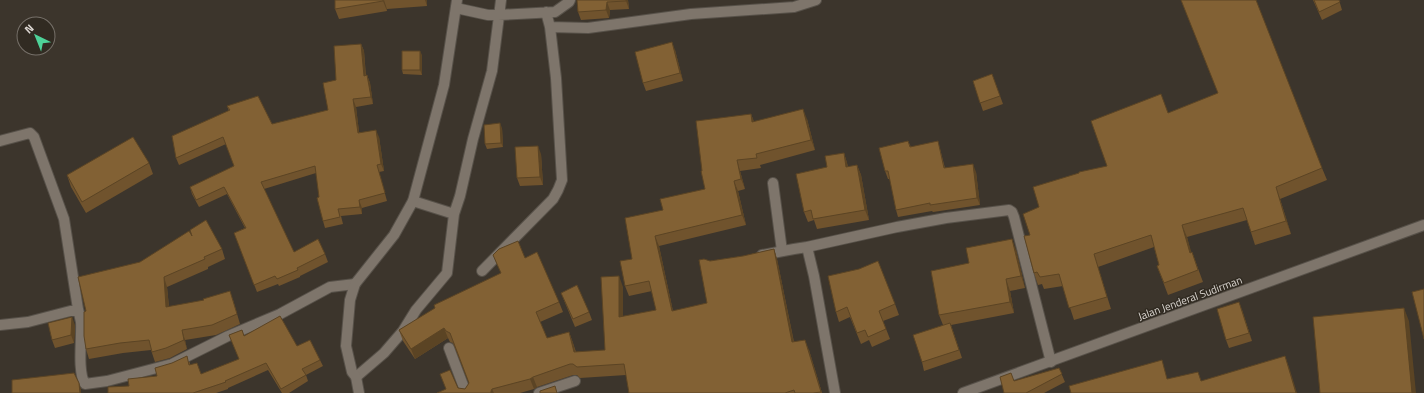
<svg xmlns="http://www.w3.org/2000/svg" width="1424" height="393" font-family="'Titillium Web',sans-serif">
  <rect width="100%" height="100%" fill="#3c352c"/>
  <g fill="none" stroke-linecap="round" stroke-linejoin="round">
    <defs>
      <path id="street" d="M456,8L488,15H498L555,12L569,2L570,0
        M550,27L588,28L691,14L794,7L816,0
        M0,141L30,133L34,137L64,219L78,309
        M773,183L782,251
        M413,201L454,214
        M807,247L897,227L946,218L1009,210L1012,212L1014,217L1051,362
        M762,255L794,249L807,247L814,276L835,393
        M482,271L553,199L558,190L562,180L556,78L550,27L546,12
        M0,325L28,322L78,309C79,313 80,318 81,322C82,338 77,371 85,384L107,381L172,364L228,336L280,314L330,287L355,284
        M449,348L466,393
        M356,377L384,353L403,331L416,310L447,273L454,214L460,196L473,139L492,71L501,0
        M539,393L575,381"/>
      <path id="secondary" d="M359,393L356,377L352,372L346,346L350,300L355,284L394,235L413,201L444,85L457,0
        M963,393L1424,225"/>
    </defs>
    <!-- street casing -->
    <use href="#street" stroke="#575149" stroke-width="12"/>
    <!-- secondary casing -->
    <use href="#secondary" stroke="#575149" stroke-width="12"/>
    <!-- street -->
    <use href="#street" stroke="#7e756b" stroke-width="10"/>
    <!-- secondary -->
    <use href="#secondary" stroke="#7e756b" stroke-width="10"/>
  </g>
  <!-- wall -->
  <path fill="#70532d" d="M335,0H427V6L387,9V11L339,19L335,9Z
    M577,0H628L629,9L610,10L609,18L581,20L578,12Z
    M1181,0L1322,168L1327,180L1280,199L1291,234L1255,245L1247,220L1187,237L1191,253L1192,252L1203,282L1168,295L1157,266L1159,265L1154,247L1098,267L1111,309L1074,320L1063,286L1044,289L1042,284L1038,285L1034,273L1030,235L1039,207L1107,166L1168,113L1218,93Z
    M1313,0H1339L1342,10L1322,20Z
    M361,44L364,51L366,76L367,75L370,83L373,104L356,107L359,132L379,137L384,171L379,172L387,201L362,208V214L341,216L343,224L325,228L323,221L316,173L264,189L294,252L325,254L328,262L300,276V277L279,286L278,284L257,292L234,233L245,228L227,194L199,207L192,194L190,187L234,166L226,144L179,165L176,158L229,111L227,106L272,124L328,110L336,80Z
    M675,50L683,81L646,91L643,83Z
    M422,55V75L403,74L402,70Z
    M992,74L1003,104L983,111L973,81Z
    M751,114L754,122L807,119L815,150L760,165L761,168L740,171L745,189L738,191L746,225L659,246L673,311L707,303L710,261L743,256L774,249L777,259L794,342L809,350L822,393H629L626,375L580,378L577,375H573L537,387L534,389L520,393H437L458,388L465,389L469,383L453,343L450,342L448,338L415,359L403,341L399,330L501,273L493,255L525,258L559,302L563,312L540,322L547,338L569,332L573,343L576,352L605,350L623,287V317L656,310L652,291L629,296L625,286L632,259L663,210L705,189L702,171Z
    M502,128L503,147L487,149L485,144Z
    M908,141L911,147L940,149L945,168L976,172L980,205L933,212L932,211L898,217L896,210L890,179H888L885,171Z
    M844,153L847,163L848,167L857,165L861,175L869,220L817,229L814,220L808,222L804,212L827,167Z
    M541,154L543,185L520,186L517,178Z
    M149,163L153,174L86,213L71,187L67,175Z
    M192,236L222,249L225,259L208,267V269L167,287L169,307L233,300L240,324L216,335L185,340L187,349L170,358L155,362L151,350L123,353L89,359L86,349V311L140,262Z
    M1016,250L1025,288L1010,291L1014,313L951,325L962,358L924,371L922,362L943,325L939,315L969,263Z
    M828,276L895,304L899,315L883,321L890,339L872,347L869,340L861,344L850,317L839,322L836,312Z
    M561,293L589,312L592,320L575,327Z
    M1242,310L1252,341L1229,348L1226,340Z
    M75,325L74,343L55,348L52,340Z
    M242,330L244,336L297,346L320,360L323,366L306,375L308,381L289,393H282L268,370L228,388V389L216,393H108L157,376L190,362V365L201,374L239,359L229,335Z
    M1059,368L1065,382L1044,393H1004L1014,381Z"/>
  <!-- shaded-wall -->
  <path fill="#5b4424" d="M384,0L387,9V11L383,1Z
    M425,0H427V6Z
    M626,0H628L629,9L626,1Z
    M607,2L610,10L609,18L606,10Z
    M672,42L675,50L683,81L680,73Z
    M361,44L364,51L366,83L364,76Z
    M420,51L422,55V75L420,70Z
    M367,75L370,83L373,104L371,97Z
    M353,99L356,107L360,140L358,133Z
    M803,109L807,119L815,150L811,140Z
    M751,114L755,124L752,122Z
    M500,123L502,128L503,147L501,143Z
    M376,130L379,137L384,171L381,164Z
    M538,146L541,154L543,185L540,177Z
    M844,153L847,163L850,177L846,167Z
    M737,160L740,171L745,189L741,179Z
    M973,164L976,172L980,205L977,198Z
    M857,165L861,175L869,220L865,210Z
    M734,181L738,191L746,225L742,215Z
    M1276,187L1280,199L1291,234L1286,221Z
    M359,200L362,208V214L360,207Z
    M1182,225L1187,237L1195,265L1190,253Z
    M655,236L659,246L675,321L672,311Z
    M1012,239L1016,250L1025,288L1021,276Z
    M774,249L777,259L796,353L792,342Z
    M619,276L623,287V328L619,317Z
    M164,277L167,287L170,317L166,307Z
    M1006,279L1010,291L1014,313L1010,302Z
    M1239,302L1242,310L1252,341L1249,333Z
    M1404,308L1409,321L1416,393H1412Z
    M72,317L75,325L74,343L71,335Z
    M444,328L448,338L415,359L411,349Z
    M182,330L185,340L187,349L184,340Z
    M569,332L573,343L578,363L574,352Z
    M805,340L809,350L822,393L821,392Z
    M1285,356L1289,367L1297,393H1296Z
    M533,377L537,387L534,389L530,379Z
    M79,383L81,389V393H80Z
    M492,389L494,393H491V391Z"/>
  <!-- building -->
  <path fill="#826134" stroke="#5b4424" d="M335,0H383V1L335,9Z
    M577,0H626V1L607,2L606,10L578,12Z
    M1181,0H1256L1322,168L1276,187L1286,221L1251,232L1243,208L1182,225L1190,253L1192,252L1198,270L1164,283L1157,266L1159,265L1151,235L1094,254L1107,297L1069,308L1059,274L1040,277L1037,272L1034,273L1024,236L1030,235L1023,214L1039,207L1033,187L1079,173V172L1107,166L1091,121L1161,94L1168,113L1218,93Z
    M1314,0H1339L1340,2L1319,12Z
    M672,42L680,73L643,83L635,52Z
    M361,44L364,76L367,75L371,97L353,99L358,133L376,130L381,164L377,165L385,193L359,200L360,207L338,209L340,217L323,221L317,198L319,197L315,166L261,182L294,252L318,239L325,254L297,268L298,270L277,279L275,276L254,285L234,233L246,228L224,187L196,200L190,187L234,166L223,137L176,158L172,136L230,110L227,106L258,96L272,124L328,110L323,83L336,80L334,46Z
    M402,51H420V70H402Z
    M992,74L1000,96L980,103L973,81Z
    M803,109L811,140L756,154L757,158L737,160L741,179L734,181L742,215L655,236L672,311L707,303L699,260L704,259L710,261L743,256L774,249L792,342L805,340L821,392L813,393H795L794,390L785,393H629L624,364L577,367L573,364H570L533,377L530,379L492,389L491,391V393H437L446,389L440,374L450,370L458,388L465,389L469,383L450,333L446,331L444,328L411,349L399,330L435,308L434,305L501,273L493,255L499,249L518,241L525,258L537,252L559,302L536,312L547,338L569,332L574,352L605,350L601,277L619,276V317L656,310L649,281L625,286L620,261L632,259L625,218L663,210L660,199L705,189L701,171H702L696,121L751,114L752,122Z
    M500,123L501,143L485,144L484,125Z
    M133,137L149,163L82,202L67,175Z
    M908,141L910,147L938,141L944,168L973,164L977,198L930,205V203L896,210L888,171H885L879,148Z
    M538,146L540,177L517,178L515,147Z
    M844,153L846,167L857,165L865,210L813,219L811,210L804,212L796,174L827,167L825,156Z
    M206,220L222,249L204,257L205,259L164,277L166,307L204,300L203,299L230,291L237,314L212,325L182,330L184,340L166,348L152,352L149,340L120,343L86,349L84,336V312L86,311L78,277L140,262L189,231L192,236L190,230Z
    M1012,239L1021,276L1006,279L1010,302L939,315L931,271L969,263L966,248Z
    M878,261L895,304L879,311L886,329L868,337L865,330L857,333L847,307L836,312L828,276L859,269Z
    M577,285L589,312L573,319L561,293Z
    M1424,289V339L1412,292Z
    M1239,302L1249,333L1226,340L1217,309Z
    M1404,308L1412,393H1320L1313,317Z
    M280,316L297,346L310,340L320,360L302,369L306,375L281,389L266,363L225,381L226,382L193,393H108V387L129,386L128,379L157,376L155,368L172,363L187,356L189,365L197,363L201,374L239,359L229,335L242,330L244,336Z
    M72,317L71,335L52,340L48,323Z
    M950,323L959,350L922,362L913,335Z
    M1285,356L1296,393H1071L1069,386L1162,360L1167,379L1198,372L1201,381Z
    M1059,368L1062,374L1026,393H1004L1000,377L1011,373L1014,381Z
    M74,373L79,383L80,393H12V380Z
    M555,386L557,393H540V391Z"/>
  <g text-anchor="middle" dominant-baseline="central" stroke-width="3" stroke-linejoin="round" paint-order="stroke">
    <!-- street labels -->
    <g font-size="11" fill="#ddd8d3" stroke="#312b22">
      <text transform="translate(1190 298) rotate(-20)">Jalan Jenderal Sudirman</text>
    </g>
  </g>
  <!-- north arrow -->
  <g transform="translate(36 36) rotate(317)"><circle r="19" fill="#312b22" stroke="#767069"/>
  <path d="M0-3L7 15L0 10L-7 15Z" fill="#4ed399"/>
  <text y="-6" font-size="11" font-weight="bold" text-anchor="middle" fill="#ddd8d3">N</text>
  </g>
</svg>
